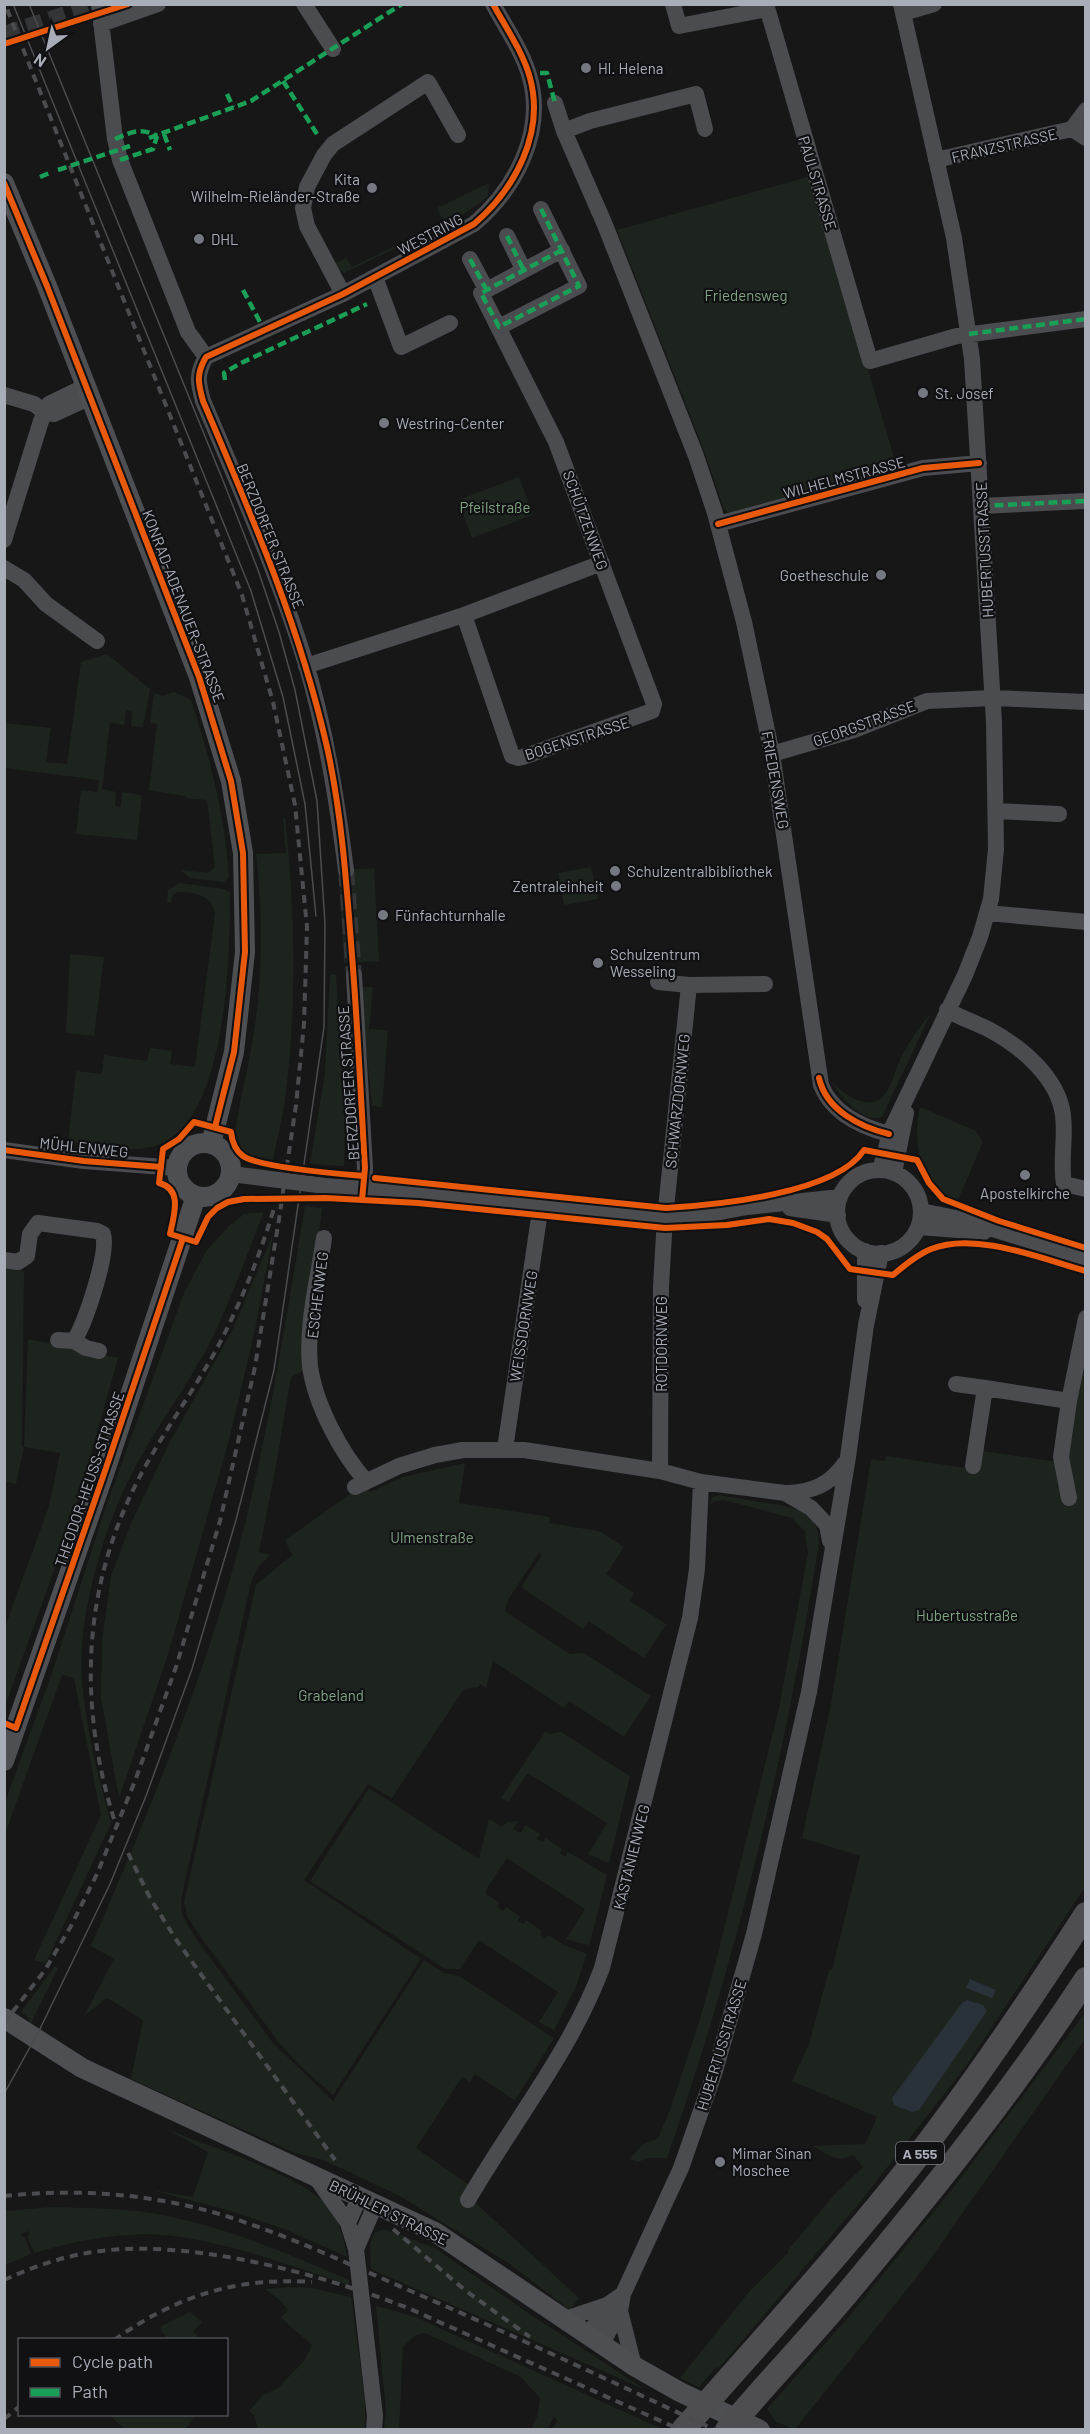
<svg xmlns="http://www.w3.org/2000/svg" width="1090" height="2434" font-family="Barlow,sans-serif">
  <rect width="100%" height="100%" fill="#171717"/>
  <!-- green -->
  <path fill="#1d241e" d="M811,176L895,461L888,469L728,513L724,509L705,453L617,230Z
    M489,183L488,197L458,218L344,273L337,269L334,264L346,258L352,267L444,222L437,208Z
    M519,477L533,515L472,538L458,500Z
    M107,654L150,689L143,727L131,726L132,712L126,710L124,725L110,723L102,789L116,792L115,806L121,807L122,792L142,795L137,840L76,834L81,790L97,792L99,780L5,768V723L51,728L46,762L67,764L81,662Z
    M174,692L191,700C210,758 225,816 229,877L224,882L190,878L181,870L208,873L215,867L207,800L185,798V796L149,790L157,724L150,723L154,693L163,696Z
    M283,818H285C295,910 297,1001 286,1092C284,1115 277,1137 273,1160C255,1157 238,1155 235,1134C239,1102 248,1070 253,1038C263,978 263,915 256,854L286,853Z
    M591,867L598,899L564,905L558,873Z
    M374,868L379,961L344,963L339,870Z
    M179,883L224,889L230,892C230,955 228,1124 155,1146C129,1154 94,1145 68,1142L76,1071L102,1074L104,1055L147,1061L150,1048L172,1051L170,1064L195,1067L215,913C212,894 193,892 177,892L172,896L171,902H167L168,890Z
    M70,954L104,957L94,1036L66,1033Z
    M330,974L336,975L345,1122L344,1166L310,1164L325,1073Z
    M360,987H373L369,1029L388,1030L382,1107L372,1106Z
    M931,1013L882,1117C865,1125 839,1096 832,1082C845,1096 874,1115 887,1091C894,1079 897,1064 904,1052C911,1038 921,1025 931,1013Z
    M920,1107L976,1131L983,1142L957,1202C920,1185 912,1143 920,1107Z
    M305,1206L322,1208L304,1371L291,1377L277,1460L259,1552L270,1555L258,1567L251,1582L181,1900L182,1915L195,1937L273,2043L333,2101L424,1960L444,1973L459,1976L554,2038L515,2100L475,2074L470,2082L462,2077L416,2148L472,2187L467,2195L579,2298L570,2310L507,2262L398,2195L323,2160L295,2153L131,2079L143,2020L107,1998L84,2016L114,1959L91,1946C150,1810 207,1672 244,1528C270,1422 287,1314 305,1206Z
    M264,1212C246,1256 230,1304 208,1346C185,1390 154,1430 131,1475C103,1529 77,1620 82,1681C86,1729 98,1776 111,1823L46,1963L34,1960L101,1815L74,1678L62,1675L5,1834V1802L52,1673L105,1509L184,1293L207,1250L229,1226L244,1214Z
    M273,1234L255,1330L229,1440L168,1655L119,1798L101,1698L102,1641L111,1576L131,1523L169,1444L233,1329Z
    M5,1267L24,1271L22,1447H24L28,1339L118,1358L72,1521L5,1706L4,1630L49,1506L60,1453L24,1447L16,1484L5,1481Z
    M1085,1343V1887L966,2066L861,2201L719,2368L716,2367L699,2387L680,2378L749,2292L789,2252L788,2250L835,2194L863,2167L853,2155C836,2164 827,2153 812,2146L865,2144L877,2117L792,2081L809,2044L829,1970H832L860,1856L802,1838L831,1704L871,1459L885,1461L886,1456L979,1470L982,1451L1059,1462Z
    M465,1463L459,1503L550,1517L549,1523L599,1531L624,1547L606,1574L634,1593L630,1601L666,1624L644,1658L589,1621L583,1629L521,1587L542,1555L539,1553L508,1600L505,1611L570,1654L584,1653L651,1696L624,1737L569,1701L564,1708L493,1661L486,1688L480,1684L478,1687L464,1689L392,1798L368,1784L304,1880L421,1959L333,2095L297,2063L277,2040L200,1936L187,1916L184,1902L256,1585L292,1555L285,1540L352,1493L367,1488L370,1492L403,1477Z
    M719,1495C735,1498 750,1500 766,1503C793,1507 818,1509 819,1543C786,1755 738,1955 667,2158H648L638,2162L630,2159L642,2145L658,2138L670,2110L701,2016L716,1961L779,1708L808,1553L805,1532L792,1518L724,1500L715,1501L708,1506L713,1497Z
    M545,1732L549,1734L561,1732L630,1776L609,1863L588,1854L607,1823L528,1773L508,1802L501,1798Z
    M369,1788L479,1859L489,1819L502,1827L507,1822L518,1821L513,1829L520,1833L526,1825L540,1834L537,1839L543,1842L546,1838L562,1849L560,1853L565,1857L568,1852L607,1875L590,1943L588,1945L566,1939L585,1909L507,1858L487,1888L486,1894L500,1903L497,1907L503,1911L506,1907L520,1916L518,1921L524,1924L526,1920L542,1931L540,1935L545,1938L548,1935L564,1945L587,1954L575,1989L554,2030L539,2022L558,1992L479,1940L460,1969H445L310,1881Z
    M55,1966L58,1968L30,2025L29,2018L21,2012Z
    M1085,2013V2039L924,2268L795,2429L776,2422L767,2409L851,2314L957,2183Z
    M168,2130C209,2146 300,2175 327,2205C339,2219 344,2239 347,2257L287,2230L234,2212L152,2190L193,2197L208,2152Z
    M51,2207C84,2208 118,2208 151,2213C221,2225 285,2252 349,2280V2285C292,2266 234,2244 174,2236C127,2230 79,2240 34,2253L27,2236L30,2234L28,2231L21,2234L22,2237H25L31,2254L5,2265V2211Z
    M384,2229L435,2248L531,2315L646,2390L371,2269L370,2243L374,2233Z
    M290,2287L312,2288L351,2297L365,2398V2429H258L254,2415L249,2411L263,2395L278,2388L304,2361L312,2345L281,2318L288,2310L281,2301L265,2289Z
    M376,2306L413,2316L662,2429H552L558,2420L554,2417L547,2429H531L537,2417L540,2398L521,2377L425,2333L414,2336L403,2347L399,2429H384L386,2411Z
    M190,2312L202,2322L193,2332L197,2335L194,2339H168L160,2330L161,2326Z
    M109,2415H196L185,2430L125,2429Z"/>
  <!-- water -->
  <path fill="#2a3239" d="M970,1979L996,1990L992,1998L966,1988Z
    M967,2000L983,2005L987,2011L919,2110L912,2112L894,2105L892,2098L962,2003Z"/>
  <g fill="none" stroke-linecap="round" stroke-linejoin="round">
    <!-- minor-tunnel -->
    <path stroke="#343537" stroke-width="16" stroke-dasharray="16 8" stroke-linecap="butt" d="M4,34L97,4
      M346,870L354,975"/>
    <!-- minor -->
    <path stroke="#4b4c50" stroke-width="16" d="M99,4L115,139L120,160L188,332L206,357
      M304,4L333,49
      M673,4L679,26L767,9
      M766,4L870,361L957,336L1086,319
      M903,13L934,4
      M101,24L158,4
      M555,103L564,131
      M705,129L696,94L590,121L564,131L605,225L696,456L715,513L744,622L772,754L821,1085C832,1113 862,1127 889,1134
      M1072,129L1086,110
      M936,160L1072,129L1086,138
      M507,236L523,269
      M470,259L486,289
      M375,277L401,347L450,323
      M343,294L307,226L303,208L307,187L324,155L333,144L428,82L458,135
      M499,327L579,286L541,209
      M206,357L343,294L474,224C515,189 545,133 530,78C523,52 506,28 493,4
      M206,357C196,374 198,383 203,401C240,488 278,574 306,664C326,731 337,801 346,870
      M4,395L34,404L46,413
      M46,413L54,414L91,397
      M981,506L1086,501
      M718,524L923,468L979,463
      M4,540L41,421L49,404L86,386
      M4,568L24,580L46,604L97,641
      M464,615L512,756L518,758L523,757L652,711L654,704L556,442L481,293L562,250
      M306,666L464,615L602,563
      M772,754L854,730L927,701L993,698L1086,702
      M997,811L1059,814
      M987,913L1086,922
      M354,975L365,1168L364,1190
      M658,982L689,985L765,984
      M947,1010C961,1018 976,1023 990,1030C1021,1047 1058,1077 1063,1115C1066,1138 1060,1161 1064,1184L1086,1189
      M4,1150L84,1161L177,1168
      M880,1170L891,1130L965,975L980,937L991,899L996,849L994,722L972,359L954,238L901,4
      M837 1212a42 42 0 1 1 84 0a42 42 0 1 1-84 0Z
      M894,1173L906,1113
      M231,1174L326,1186L456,1195L665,1218L704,1215L747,1207L840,1197
      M790,1208L838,1215
      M921,1211L961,1219L1086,1258
      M919,1227L984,1232
      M324,1238C318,1280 306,1324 310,1366C315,1404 341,1453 366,1481
      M865,1251V1300
      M4,1260L18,1262L27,1256L30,1234L38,1223L97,1231L103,1234C109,1254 85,1323 74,1341L58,1340
      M74,1341L86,1348L99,1351
      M956,1384L985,1388
      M505,1449L541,1204
      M973,1466L985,1388L1069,1401
      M660,1471L661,1286L665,1218L689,985
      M355,1487L399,1466L435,1455L463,1450H524L660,1471L701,1482L785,1493L811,1508L827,1525L830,1541
      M786,1493C812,1492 830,1485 845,1463
      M1069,1498L1061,1457L1069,1401L1086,1318
      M314,2175L348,2223
      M360,2196L348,2223L356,2249L375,2416L374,2430
      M468,2200C513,2122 570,2053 602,1968L690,1618L697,1569L701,1482
      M356,2249L376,2203
      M620,2311L634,2366
      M565,2319L607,2305
      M588,2336L607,2305L623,2294
      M601,2345L620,2311L623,2294L681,2168L715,2071L754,1934L809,1692L848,1457L866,1325L881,1253"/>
    <!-- major -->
    <path stroke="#4d4f52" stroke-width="20" d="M4,183L47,286L199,677L231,781L243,853L245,952L234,1052L211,1144
      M177 1170a27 27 0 1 1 54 0a27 27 0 1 1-54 0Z
      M4,1761L106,1468L196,1196
      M4,2018L82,2068L435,2232L634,2366L680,2392L760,2430"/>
    <!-- highway -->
    <path stroke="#4e4e51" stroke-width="24" d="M683,2430C761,2341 841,2254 914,2161C975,2082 1031,1999 1086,1914
      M727,2430C765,2385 806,2342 844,2297C929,2195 1013,2091 1086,1979"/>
    <!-- tram -->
    <path stroke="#4b4c4f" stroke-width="1.5" d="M13,4L251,591L283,697L305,804L316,916
      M4,2094L39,2031L110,1884L146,1796L192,1669L236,1520L274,1370L324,1027L325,924L317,801L295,690L279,632L258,570L224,483L29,4"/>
    <!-- rail -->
    <path stroke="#4b4c4f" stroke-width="4" stroke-dasharray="8 6" stroke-linecap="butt" d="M114,1819C79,1707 82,1595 134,1488C157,1441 189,1398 215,1352C240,1305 260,1256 275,1205
      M128,1853L150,1898L177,1941L335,2160
      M4,2023L45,1970L71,1926L97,1874L135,1781L176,1667L220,1521L255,1367L279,1219L296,1105L304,1024L307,927L295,805L273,702L242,595L5,4
      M4,2196C79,2188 157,2194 229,2217C292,2237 353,2266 413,2292C515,2336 615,2383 715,2430
      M393,2229L466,2291L530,2337
      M4,2280C31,2268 58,2258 87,2253C182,2236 318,2273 408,2308L681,2430
      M114,2340C177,2296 235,2277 312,2282
      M4,2419L20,2406"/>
    <!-- quiet -->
    <path stroke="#1a9f57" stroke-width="4.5" stroke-dasharray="9 4.5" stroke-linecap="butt" d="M540,73H547L555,103
      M283,81L317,134
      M227,94L233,107
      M164,134L170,150
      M149,138L251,101L402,4
      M115,139C131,132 141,127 157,136
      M120,160L153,149L157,136
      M58,170L130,146
      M40,177L52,172
      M541,209L579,286L499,327L481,293L562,250
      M507,236L523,269
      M470,259L486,289
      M243,290L261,324
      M969,334L1086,319
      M225,380L224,373L239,364L367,304
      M981,506L1086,501"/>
    <defs>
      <path id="cycleway" d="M4,44L128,4
        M4,183L47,286L199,677L231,781L243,853L245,952L234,1052L215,1127
        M718,524L923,468L979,463
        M819,1078C826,1110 860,1127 889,1134
        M4,1150L84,1161L161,1167
        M364,1176C341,1174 260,1168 243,1156C235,1150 232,1142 231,1132L194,1122L179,1139L163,1149L159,1183C183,1189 174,1215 170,1234L196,1242L208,1217L217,1208L228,1202L244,1199L326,1198L418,1203L665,1228L727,1225L769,1219L793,1223L817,1232L827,1239L850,1269L893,1275C905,1265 917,1255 931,1249C975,1231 1042,1259 1086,1271
        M375,1178L666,1208C715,1205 836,1194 864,1150L917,1160L929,1183L943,1199L999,1221L1086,1248
        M362,1200L365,1168C361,1101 358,1034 353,968C347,893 343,820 327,747C299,624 252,516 203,401C198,383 196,374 206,357L343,294L474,224C515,189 545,133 530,78C523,52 506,28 493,4
        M4,1723L16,1728L106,1468L183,1238"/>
    </defs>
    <!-- cycleway casing -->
    <use href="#cycleway" stroke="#111113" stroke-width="10"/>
    <!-- cycleway -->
    <use href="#cycleway" stroke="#e8590c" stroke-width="6"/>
  </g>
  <!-- markers -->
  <g fill="#757880" stroke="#111113" stroke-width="2">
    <circle cx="586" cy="68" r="6"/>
    <circle cx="372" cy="188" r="6"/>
    <circle cx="199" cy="239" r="6"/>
    <circle cx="923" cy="393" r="6"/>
    <circle cx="384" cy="423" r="6"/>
    <circle cx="881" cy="575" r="6"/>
    <circle cx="615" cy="871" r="6"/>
    <circle cx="616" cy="886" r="6"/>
    <circle cx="383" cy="915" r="6"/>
    <circle cx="598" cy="963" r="6"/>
    <circle cx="1025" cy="1175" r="6"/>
    <circle cx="720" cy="2162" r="6"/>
  </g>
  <g text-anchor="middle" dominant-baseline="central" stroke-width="4.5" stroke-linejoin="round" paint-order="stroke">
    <!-- shield labels -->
    <rect fill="#111113" stroke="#7b7e86" stroke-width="1.5" x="896" y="2142" width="48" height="22" rx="4.5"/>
    <g font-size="14" font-weight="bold" fill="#a8adb8">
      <text x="920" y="2153">A 555</text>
    </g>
    <!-- poi labels -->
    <g font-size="15" fill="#a8adb8" stroke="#111113" text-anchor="start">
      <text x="598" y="68">Hl. Helena</text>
      <text x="360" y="179" text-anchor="end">Kita<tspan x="360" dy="17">Wilhelm-Rieländer-Straße</tspan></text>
      <text x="211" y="239">DHL</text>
      <text x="935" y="393">St. Josef</text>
      <text x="396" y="423">Westring-Center</text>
      <text x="869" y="575" text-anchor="end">Goetheschule</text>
      <text x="627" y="871">Schulzentralbibliothek</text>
      <text x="604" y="886" text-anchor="end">Zentraleinheit</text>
      <text x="395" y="915">Fünfachturnhalle</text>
      <text x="610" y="954">Schulzentrum<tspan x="610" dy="17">Wesseling</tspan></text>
      <text x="1025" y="1193" text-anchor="middle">Apostelkirche</text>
      <text x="732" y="2153">Mimar Sinan<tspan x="732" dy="17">Moschee</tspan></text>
    </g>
    <!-- street labels -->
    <g font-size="15" fill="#a8adb8" stroke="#111113">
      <text transform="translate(1004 145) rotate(-13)">FRANZSTRASSE</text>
      <text transform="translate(818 183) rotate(73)">PAULSTRASSE</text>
      <text transform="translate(430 234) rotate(-28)">WESTRING</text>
      <text transform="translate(844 477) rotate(-15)">WILHELMSTRASSE</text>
      <text transform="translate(586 520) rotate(70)">SCHÜTZENWEG</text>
      <text transform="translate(271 536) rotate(68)">BERZDORFER STRASSE</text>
      <text transform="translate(984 550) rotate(-93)">HUBERTUSSTRASSE</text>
      <text transform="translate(184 606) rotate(69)">KONRAD-ADENAUER-STRASSE</text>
      <text transform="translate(864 723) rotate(-20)">GEORGSTRASSE</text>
      <text transform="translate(577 738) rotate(-18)">BOGENSTRASSE</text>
      <text transform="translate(776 780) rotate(80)">FRIEDENSWEG</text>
      <text transform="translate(348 1083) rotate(-94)">BERZDORFER STRASSE</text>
      <text transform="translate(677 1101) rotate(-84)">SCHWARZDORNWEG</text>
      <text transform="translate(84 1147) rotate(6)">MÜHLENWEG</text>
      <text transform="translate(317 1295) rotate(-83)">ESCHENWEG</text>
      <text transform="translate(523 1326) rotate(-81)">WEISSDORNWEG</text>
      <text transform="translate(661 1344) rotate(-90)">ROTDORNWEG</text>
      <text transform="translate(89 1479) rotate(-71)">THEODOR-HEUSS-STRASSE</text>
      <text transform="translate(631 1857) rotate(-76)">KASTANIENWEG</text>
      <text transform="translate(721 2045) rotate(-73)">HUBERTUSSTRASSE</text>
      <text transform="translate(389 2212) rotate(26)">BRÜHLER STRASSE</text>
    </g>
    <!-- park labels -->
    <g font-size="15" fill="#7fa381" stroke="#111113">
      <text x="746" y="295">Friedensweg</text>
      <text x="495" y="507">Pfeilstraße</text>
      <text x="432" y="1537">Ulmenstraße</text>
      <text x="967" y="1615">Hubertusstraße</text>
      <text x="331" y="1695">Grabeland</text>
    </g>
  </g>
  <!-- border -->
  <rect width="1090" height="2434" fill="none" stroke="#a8adb8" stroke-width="12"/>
  <!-- legend -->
  <rect x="18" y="2338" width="210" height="78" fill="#111113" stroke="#4d4f55" stroke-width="1.5"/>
  <rect x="30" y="2358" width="30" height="9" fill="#e8590c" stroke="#4d4f55" stroke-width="1.5"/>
  <text x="72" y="2368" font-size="18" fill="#a8adb8">Cycle path</text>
  <rect x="30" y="2388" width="30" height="9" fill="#1a9f57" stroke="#4d4f55" stroke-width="1.5"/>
  <text x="72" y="2398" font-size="18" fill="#a8adb8">Path</text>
  <!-- north arrow -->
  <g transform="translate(48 48) rotate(213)" stroke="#111113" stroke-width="4.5" paint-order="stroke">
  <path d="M0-4.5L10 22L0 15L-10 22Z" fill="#a8adb8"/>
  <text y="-9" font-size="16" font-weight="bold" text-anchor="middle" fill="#a8adb8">N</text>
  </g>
</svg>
